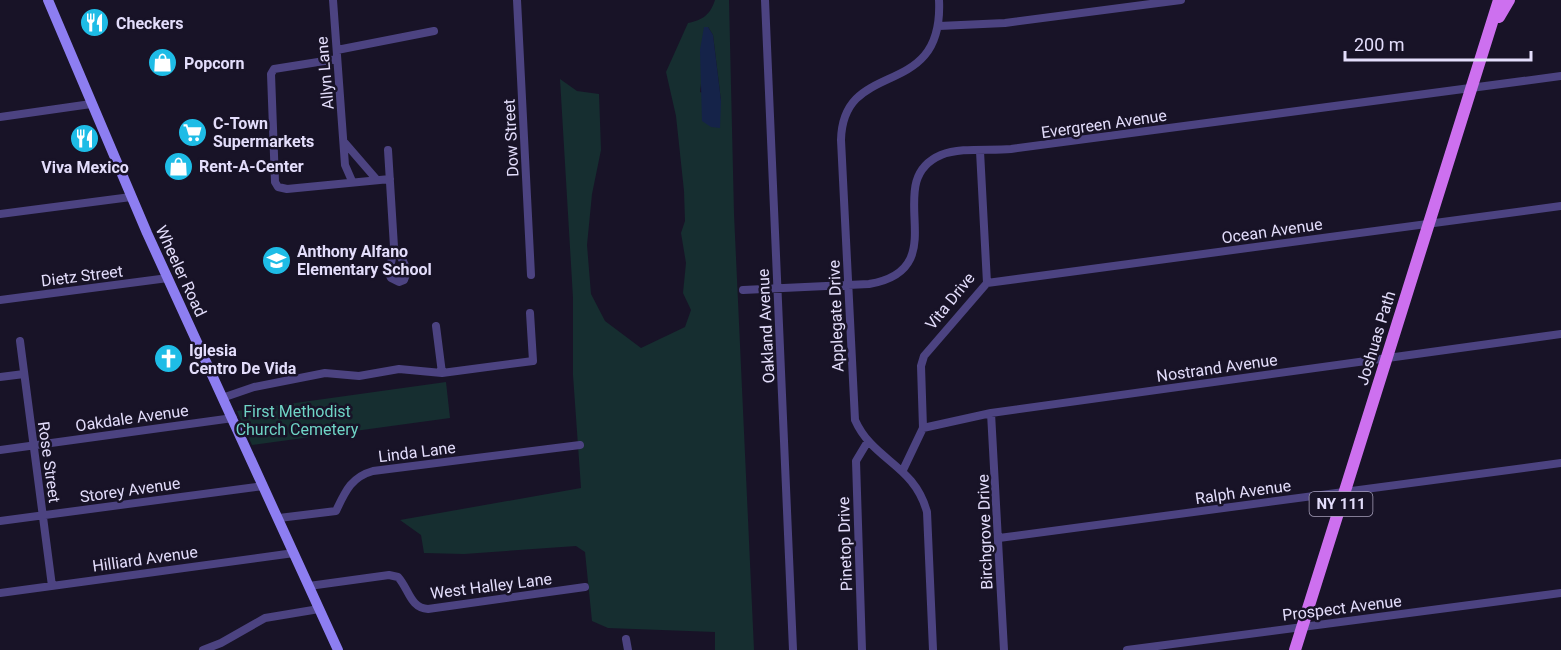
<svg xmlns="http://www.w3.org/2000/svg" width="1561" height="650" font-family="Roboto,sans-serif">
  <rect width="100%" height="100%" fill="#181327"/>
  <!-- green -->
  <path fill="#162e30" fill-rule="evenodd" d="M715,0H729L734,214L754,650H715V632L608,628L592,621L585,552L576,546L464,554L424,553L421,535L400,520L581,488L573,375V298L560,79L577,91L599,94L601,150L592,194L587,245L591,294L605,321L641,348L685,327L691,310L683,293L686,263L681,233L685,221L684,191L676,116L666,72L688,23C703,20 710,15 715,0ZM708,27L713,35L721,101L700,92Z
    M446,382L450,418L252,445L237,411Z"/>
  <!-- water -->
  <path fill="#152349" d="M704,27H708L713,35L721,101L720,128L711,127L702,121L700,50Z"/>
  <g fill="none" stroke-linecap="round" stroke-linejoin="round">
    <!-- minor -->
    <path stroke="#4c4381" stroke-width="8" d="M333,0L345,165L352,181
      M517,0L531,275
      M765,0L793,650
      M939,26L1005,23L1181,0
      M337,50L434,31
      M337,59L274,69L271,74L275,182L278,187L287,189L390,179
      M0,117L91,104
      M345,143L377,180
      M388,150L394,247L389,274L391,278L399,282L404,280C410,268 401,257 394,247
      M0,214L131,197
      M987,283L1561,206
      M743,290L869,284C958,269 878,182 941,155C961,147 990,151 1011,149L1561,76
      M0,300L168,278
      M436,326L442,373
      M20,341L52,586
      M0,377L24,374
      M222,398L254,387L325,373L359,376L399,369L442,373L533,361L530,313
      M991,413L1004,650
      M923,428L921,366L924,356L987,283L980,151
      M0,450L233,418
      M903,470L923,428L991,413L1561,334
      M279,518L336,511C345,492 351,477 373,471L580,445
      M0,521L263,486
      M999,538L1561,463
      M309,586L389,575L398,577C409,589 410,608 428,609L585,587
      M0,593L294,553
      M626,639L628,650
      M203,650L221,643L265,618L319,609
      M862,650L856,461L868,441
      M933,650L927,512C914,464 873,461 855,420L841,140C843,56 944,103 939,0
      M1127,650L1561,593"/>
    <!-- secondary -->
    <path stroke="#8d7ef1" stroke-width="10" d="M48,0L147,233L338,650"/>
    <!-- primary -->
    <path stroke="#cd70ef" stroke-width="12" d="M1499,17L1509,0
      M1295,650L1499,0"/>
  </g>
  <!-- icons -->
  <defs>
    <symbol id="restaurant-disc" viewBox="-11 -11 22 22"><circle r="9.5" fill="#1ebce6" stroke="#181327"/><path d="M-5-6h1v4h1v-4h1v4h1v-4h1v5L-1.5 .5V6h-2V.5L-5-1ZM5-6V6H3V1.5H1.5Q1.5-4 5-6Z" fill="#fff"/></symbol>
    <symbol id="shop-disc" viewBox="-11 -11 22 22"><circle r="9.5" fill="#1ebce6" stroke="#181327"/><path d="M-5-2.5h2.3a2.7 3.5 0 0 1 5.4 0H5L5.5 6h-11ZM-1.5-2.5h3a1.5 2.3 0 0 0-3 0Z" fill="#fff"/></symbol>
    <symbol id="supermarket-disc" viewBox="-11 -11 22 22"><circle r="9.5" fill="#1ebce6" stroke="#181327"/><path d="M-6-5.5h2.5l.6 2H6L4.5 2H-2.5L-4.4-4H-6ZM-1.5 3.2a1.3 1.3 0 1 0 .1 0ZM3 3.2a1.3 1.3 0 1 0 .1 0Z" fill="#fff"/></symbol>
    <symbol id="school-disc" viewBox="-11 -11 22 22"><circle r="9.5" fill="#1ebce6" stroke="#181327"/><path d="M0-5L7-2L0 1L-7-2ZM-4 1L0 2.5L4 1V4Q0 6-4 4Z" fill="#fff"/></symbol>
    <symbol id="church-disc" viewBox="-11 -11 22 22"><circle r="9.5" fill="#1ebce6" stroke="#181327"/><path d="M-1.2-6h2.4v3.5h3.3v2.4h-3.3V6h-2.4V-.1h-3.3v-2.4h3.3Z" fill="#fff"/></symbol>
  </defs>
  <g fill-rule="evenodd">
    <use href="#restaurant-disc" x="78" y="6" width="33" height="33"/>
    <use href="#shop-disc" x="146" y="46" width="33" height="33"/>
    <use href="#supermarket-disc" x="176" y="116" width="33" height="33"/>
    <use href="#restaurant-disc" x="68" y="122" width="33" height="33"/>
    <use href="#shop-disc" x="162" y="150" width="33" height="33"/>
    <use href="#school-disc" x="260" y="244" width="33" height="33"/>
    <use href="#church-disc" x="152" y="342" width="33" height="33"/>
  </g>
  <g text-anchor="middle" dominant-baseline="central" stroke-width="5" stroke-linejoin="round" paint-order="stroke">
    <!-- shield labels -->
    <rect fill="#181327" stroke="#a6a0bb" stroke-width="1.5" x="1309.5" y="492" width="63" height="24" rx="4.5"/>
    <g font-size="15" font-weight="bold" fill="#e3ddfb">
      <text x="1341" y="504">NY 111</text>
    </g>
    <!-- poi labels -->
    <g font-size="16" font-weight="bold" fill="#e3ddfb" stroke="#181327" text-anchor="start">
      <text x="116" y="23">Checkers</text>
      <text x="184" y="63">Popcorn</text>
      <text x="213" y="123">C‑Town<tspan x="213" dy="18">Supermarkets</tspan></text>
      <text x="199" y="166">Rent-A-Center</text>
      <text x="85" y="167" text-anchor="middle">Viva Mexico</text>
      <text x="297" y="251">Anthony Alfano<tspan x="297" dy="18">Elementary School</tspan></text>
      <text x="189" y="350">Iglesia<tspan x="189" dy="18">Centro De Vida</tspan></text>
    </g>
    <!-- street labels -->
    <g font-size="16" fill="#e3ddfb" stroke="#181327">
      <text transform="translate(325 73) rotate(-95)">Allyn Lane</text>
      <text transform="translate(1104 124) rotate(-8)">Evergreen Avenue</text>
      <text transform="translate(511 138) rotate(-93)">Dow Street</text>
      <text transform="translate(1272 231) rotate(-8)">Ocean Avenue</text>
      <text transform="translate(181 271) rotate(65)">Wheeler Road</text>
      <text transform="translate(82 276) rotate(-7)">Dietz Street</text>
      <text transform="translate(950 301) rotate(-51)">Vita Drive</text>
      <text transform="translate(836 316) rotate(-92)">Applegate Drive</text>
      <text transform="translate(766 326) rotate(-93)">Oakland Avenue</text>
      <text transform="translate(1376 338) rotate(-73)">Joshuas Path</text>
      <text transform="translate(1217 368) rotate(-8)">Nostrand Avenue</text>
      <text transform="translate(132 418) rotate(-8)">Oakdale Avenue</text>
      <text transform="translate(417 452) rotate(-7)">Linda Lane</text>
      <text transform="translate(49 462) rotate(82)">Rose Street</text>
      <text transform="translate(130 490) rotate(-8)">Storey Avenue</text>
      <text transform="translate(1243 492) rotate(-8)">Ralph Avenue</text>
      <text transform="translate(985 532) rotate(-92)">Birchgrove Drive</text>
      <text transform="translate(845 544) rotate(-92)">Pinetop Drive</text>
      <text transform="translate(145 559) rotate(-8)">Hilliard Avenue</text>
      <text transform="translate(491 586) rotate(-7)">West Halley Lane</text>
      <text transform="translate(1342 608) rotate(-7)">Prospect Avenue</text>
    </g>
    <!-- park labels -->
    <g font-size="16" fill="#6fd4c6" stroke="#181327">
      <text x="297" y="411">First Methodist<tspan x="297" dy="18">Church Cemetery</tspan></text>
    </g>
  </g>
  <!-- scale -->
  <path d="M1345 51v9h186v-9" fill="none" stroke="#e3ddfb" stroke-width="3"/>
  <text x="1354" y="51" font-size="18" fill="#e3ddfb" stroke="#181327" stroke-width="4.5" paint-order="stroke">200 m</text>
</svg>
